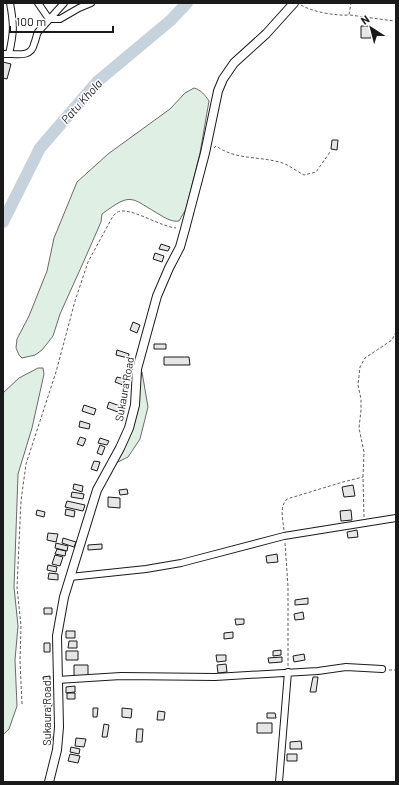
<svg xmlns="http://www.w3.org/2000/svg" width="399" height="785" font-family="Barlow,sans-serif">
  <rect width="100%" height="100%" fill="#fff"/>
  <!-- green -->
  <path fill="#e0efe3" stroke="#6a6a6a" d="M194,88C201,90 205,95 209,101L200,153L186,209L179,221C173,222 167,219 162,216C130,198 133,191 102,214L101,222L83,263L60,314L53,336L42,350L35,355L22,358L19,355L16,348L17,339L29,316L47,271L54,238L77,182L108,154L170,109L185,93Z
    M38,368H43L44,374L32,428L18,474L14,587L18,626L15,660L17,706L9,729L3,735V393L19,378Z
    M142,372L148,407L140,439L128,457L116,463L139,386Z"/>
  <g fill="none" stroke-linecap="round" stroke-linejoin="round">
    <!-- river -->
    <path stroke="#c6d2dc" stroke-width="12" d="M3,222L40,148L98,81L171,20L187,3"/>
  </g>
  <!-- building -->
  <path fill="#e6e6e6" stroke="#1a1a1a" d="M361,26H371V38H361Z
    M3,62L11,64L7,79L3,78Z
    M332,140H338L337,150L331,149Z
    M161,244L170,247L168,251L159,249Z
    M155,253L164,256L162,262L153,259Z
    M133,322L140,325L137,333L130,330Z
    M154,344H166V349H154Z
    M117,350L129,354L128,358L116,355Z
    M164,357H189L190,365H164Z
    M117,377L125,379L123,385L115,382Z
    M109,402L120,406L118,412L107,408Z
    M84,405L96,409L94,415L82,411Z
    M80,421L90,424L89,429L79,427Z
    M80,437L86,439L83,446L77,444Z
    M100,438L109,441L107,445L98,443Z
    M100,445L105,447L102,455L97,453Z
    M94,461L100,462L97,471L91,469Z
    M74,484L83,486L82,492L73,489Z
    M353,485L355,496L344,497L342,487Z
    M127,489L128,494L120,495L119,490Z
    M72,492L84,494L83,499L71,497Z
    M108,497L120,498V508L108,507Z
    M67,501L85,505L83,511L65,507Z
    M66,509L75,511L74,517L65,515Z
    M37,510L45,512L44,517L36,515Z
    M351,510L352,520L341,521L340,511Z
    M357,530L358,537L348,538L347,532Z
    M48,533L58,534L56,542L47,540Z
    M63,538L76,542L74,547L62,543Z
    M56,543L68,546L67,551L55,548Z
    M102,544V549L88,550V545Z
    M57,549L66,551L65,556L55,554Z
    M277,554L278,562L267,563L266,556Z
    M55,555L63,557L60,566L52,564Z
    M48,565L57,567L56,572L47,570Z
    M49,573L58,574V580L48,579Z
    M308,598V604L295,605V600Z
    M44,608H52V614H44Z
    M303,612L304,619L295,620L294,614Z
    M235,619H244V624L236,625Z
    M66,631H75V638H66Z
    M233,632V638L224,639V633Z
    M69,641H77V648H68Z
    M44,643H50V652H44Z
    M281,650V655L273,656V651Z
    M66,651H78V660H66Z
    M304,654L305,660L294,662L293,656Z
    M216,655H226V661L217,662Z
    M282,657V662L269,663L268,658Z
    M226,664L227,672L218,673L217,665Z
    M74,665H88V676H74Z
    M50,676V683L44,684L43,677Z
    M313,677H318L316,692H310Z
    M75,686V692L66,693V687Z
    M67,693H75V699H67Z
    M45,703H52L51,711H45Z
    M93,708H98L97,717H93Z
    M122,708L132,709L131,718L122,717Z
    M158,711L165,712L164,720H157Z
    M267,713H275L276,718H267Z
    M257,723H272V733H257Z
    M104,724L109,725L107,737H102Z
    M137,729H143L142,742H136Z
    M47,736H52L51,745H46Z
    M76,738L86,739L84,747L75,746Z
    M301,741L302,749H290V742Z
    M71,747L80,749L79,754L70,752Z
    M70,754L80,756L78,763L68,761Z
    M287,754H297V761H287Z"/>
  <g fill="none" stroke-linecap="round" stroke-linejoin="round">
    <defs>
      <path id="minor" d="M38,3L49,19H60L79,8L91,3
        M3,54C14,53 31,59 34,44C36,40 36,36 38,32L64,3
        M9,54C14,32 14,25 10,3
        M70,577L146,569L181,563L284,536L396,518
        M57,680L121,676L215,677L318,671L346,667L382,669
        M279,782L288,672"/>
      <path id="tertiary" d="M49,782L57,750L59,727L57,636L64,597L97,490L120,448L129,428L135,405L137,369L157,296L169,268L180,247L185,229L205,153L218,91L223,79L234,63L266,34L294,3"/>
    </defs>
    <!-- minor casing -->
    <use href="#minor" stroke="#1a1a1a" stroke-width="8"/>
    <!-- tertiary casing -->
    <use href="#tertiary" stroke="#1a1a1a" stroke-width="10"/>
    <!-- path -->
    <path stroke="#5f5f5f" stroke-width="1" stroke-dasharray="3 2" stroke-linecap="butt" d="M301,5C312,12 337,16 349,15L351,3
      M350,15L394,21
      M214,148L216,146C236,160 257,156 279,162C288,164 296,171 304,175L316,172L330,152
      M364,517L363,477L364,452L359,428L361,410V399L358,385L360,367L365,358L392,340L396,332
      M284,530C283,520 279,507 287,499L343,482L363,477
      M285,543L288,587V666
      M389,670H396
      M22,704L20,661L21,626L17,587L21,501L26,464L56,372L75,301L88,262L113,216C115,214 118,211 121,211C136,210 159,226 176,228"/>
    <!-- minor -->
    <use href="#minor" stroke="#fff" stroke-width="6"/>
    <!-- tertiary -->
    <use href="#tertiary" stroke="#fff" stroke-width="8"/>
  </g>
  <g text-anchor="middle" dominant-baseline="central" stroke-width="3" stroke-linejoin="round" paint-order="stroke">
    <!-- street labels -->
    <g font-size="11" fill="#1a1a1a" stroke="#fff">
      <text transform="translate(124 389) rotate(-80)">Sukaura Road</text>
      <text transform="translate(46 713) rotate(-90)">Sukaura Road</text>
    </g>
    <!-- water labels -->
    <g font-size="12" font-style="italic" fill="#1a1a1a" stroke="#fff">
      <text transform="translate(81 101) rotate(-48)">Patu Khola</text>
    </g>
  </g>
  <!-- border -->
  <rect width="399" height="785" fill="none" stroke="#1a1a1a" stroke-width="8"/>
  <!-- north arrow -->
  <g transform="translate(371 28) rotate(324)" stroke="#ffffff" stroke-width="3" paint-order="stroke">
  <path d="M0-3L7 15L0 10L-7 15Z" fill="#1a1a1a"/>
  <text y="-6" font-size="11" font-weight="bold" text-anchor="middle" fill="#1a1a1a">N</text>
  </g>
  <!-- scale -->
  <path d="M10 26v6h103v-6" fill="none" stroke="#1a1a1a" stroke-width="2"/>
  <text x="16" y="26" font-size="12" fill="#1a1a1a" stroke="#ffffff" stroke-width="3" paint-order="stroke">100 m</text>
</svg>
